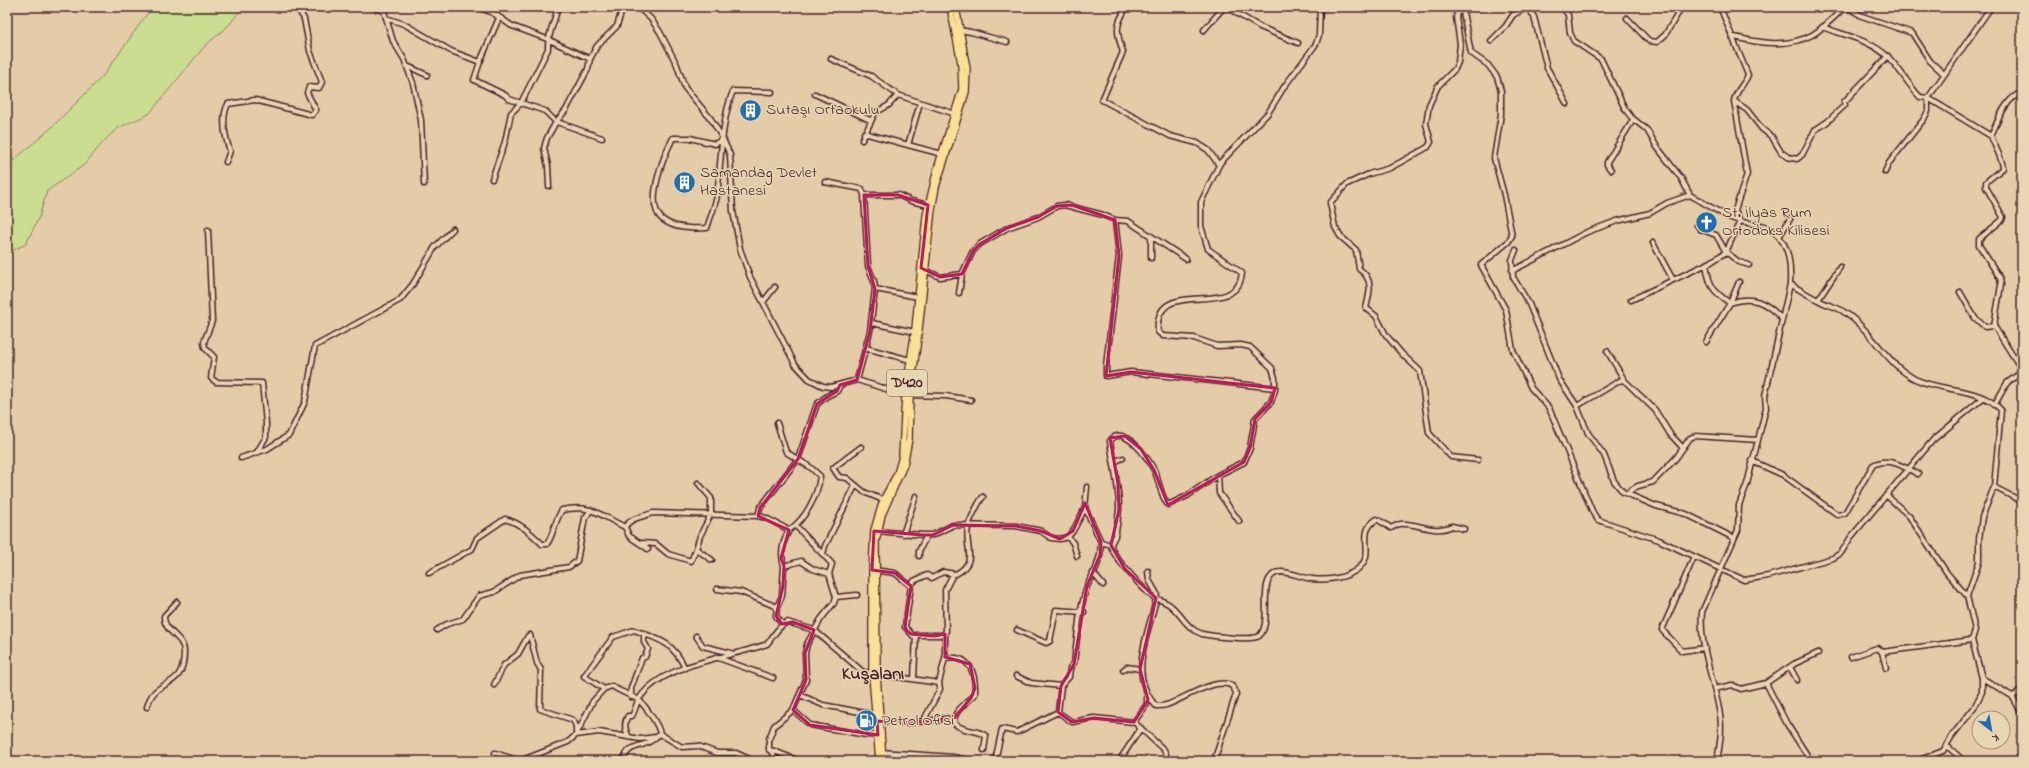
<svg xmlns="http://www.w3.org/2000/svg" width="2029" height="768" font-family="'Indie Flower',sans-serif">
  <rect width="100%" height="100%" fill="#e5cca8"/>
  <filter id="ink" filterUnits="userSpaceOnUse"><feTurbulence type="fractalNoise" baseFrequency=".025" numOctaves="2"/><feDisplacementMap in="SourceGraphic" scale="8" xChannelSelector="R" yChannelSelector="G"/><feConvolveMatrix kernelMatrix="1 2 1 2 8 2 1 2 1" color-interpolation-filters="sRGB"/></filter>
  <g filter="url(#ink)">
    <!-- green -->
    <path fill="#cbdd91" stroke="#8a7e5e" d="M152,7H243L229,25L204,47L149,114L118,128L106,139L84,165L47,191L39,217L26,244L7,253V166L52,127L103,76Z"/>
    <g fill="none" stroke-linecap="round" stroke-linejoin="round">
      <defs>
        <path id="minor" d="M370,7L384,11
          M385,7L384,11L393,41L404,59L413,83L421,120L424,184
          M478,7L493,13L512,26L547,39L590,59
          M638,7L651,19L660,32L677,65L685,88L711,119L723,139L730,155L733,211L740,249L750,277L795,364L809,379L823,386L831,387L857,380L905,395L946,396L971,400
          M1127,7C1115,25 1116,32 1123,52L1102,100L1170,136L1197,143L1208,150L1219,165
          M1226,7L1260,27L1298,43
          M1320,7L1319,35L1316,44L1284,87L1268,113L1220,163L1201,202V226L1208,249L1242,273C1238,322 1152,273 1158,332L1163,336L1194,338L1217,346L1241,345L1250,347L1272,368L1275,378V390L1271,402L1255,419L1250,448L1244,462L1218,475L1187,496L1168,505C1160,495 1160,482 1154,470C1149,459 1123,422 1110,441C1113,464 1119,485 1119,509C1118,518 1117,528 1115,536C1114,539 1111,542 1111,545C1111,555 1144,590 1152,596C1158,600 1166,601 1171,606C1182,615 1187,629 1202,634C1211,636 1253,641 1259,636C1273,625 1258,583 1274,574C1283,568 1302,578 1312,579C1327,581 1349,578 1360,567C1376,551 1355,533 1377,519L1391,528C1394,527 1397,524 1400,524C1416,522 1434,535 1452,526L1464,529
          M1462,7L1471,53L1488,65L1497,77L1501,91V114L1494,158L1504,195L1512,236L1508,242L1481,265L1506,310L1513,350L1531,388L1549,408L1593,513L1598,520L1659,540L1744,580L1768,576L1833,558L1841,553L1851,537L1933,440L1983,398
          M1528,7L1534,17L1547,68L1567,104
          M1563,7L1568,15L1570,33L1574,41L1601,59L1625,109L1631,117L1647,130L1657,147L1681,178L1690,195L1728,217L1740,221L1726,252L1711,262L1631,300
          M1847,7L1862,16L1912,33L1930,61L1944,74
          M1463,10L1457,13L1456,17L1460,44L1458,62L1455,69L1438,86L1429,105L1426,124L1431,142L1428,147L1390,168L1369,174L1347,184L1330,203L1335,227L1340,236L1356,250L1359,269C1374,279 1370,292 1366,308L1376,316L1386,335L1402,354L1420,371L1429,433L1451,457L1478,460
          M386,18L404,24L451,51L480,62
          M499,18L480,62L474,80L505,95L509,99L545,111L556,122
          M1627,18L1649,41L1657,42L1665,35L1682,7
          M1822,27C1844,35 1870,40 1887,56C1900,68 1908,85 1920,97L1928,98L1991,136C1994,145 2003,160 2003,168L1986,182V187L2003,217L2002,220L1979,239V245L2000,278L2001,285L1994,326L2020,367V373L2007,383L1995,404
          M959,30L971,32L1007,42
          M1204,30L1224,7
          M1734,37C1759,43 1788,48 1812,35C1824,28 1835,16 1845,7
          M1491,41L1505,27L1513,15L1528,7
          M831,59L871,76L898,95L955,114
          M407,66L427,75
          M815,94L870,120
          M1734,101L1747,110L1762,129L1772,137L1781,152L1788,157L1797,159L1802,155L1815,130L1827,122L1845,105L1844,102L1888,56
          M920,103L908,145L942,154
          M557,122L602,138
          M864,133L908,145
          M1991,136C1997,123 2006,96 2022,93
          M723,139L715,144L690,138H673C664,155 644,204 662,219C674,229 692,229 707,228C710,218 715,206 717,196C721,164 721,120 733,91L772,92
          M862,140L875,113L889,105L898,95
          M226,162L230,151C225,137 221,118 228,104L255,100L312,115L316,110L307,93L309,87L319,88L322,82L310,51L304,19L297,7
          M1611,170L1607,165V162L1633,120
          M1885,172L1889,163L1924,119L1928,111V98L1991,7
          M492,179L505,142L511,113L521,103L548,49C547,35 555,21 558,7
          M825,182L862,189L864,195L868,266L874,281L875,289L870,331L857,380
          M549,186L548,166L544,148L547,138L556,122L566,110L588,69L590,59L597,46L617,26L623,7
          M864,195H898L911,201L928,205
          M1115,220L1119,256L1106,366V376L1131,372L1275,388
          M1697,225L1700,229L1716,235L1726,252L1739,262L1749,265
          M208,230L212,321L204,342L205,348L214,357L211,378L216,382L262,383L266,423V437L257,452
          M1151,237V258
          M1779,237L1790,219
          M1653,243L1673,280
          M1516,250L1512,260L1513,277L1529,304L1559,379L1577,406L1588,433L1604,455L1614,481L1623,492L1656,506L1686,514L1734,538
          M1706,264C1709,285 1712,291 1730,303C1753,295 1766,302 1782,319
          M925,270L940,277L962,274L973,251L980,244L1007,228L1038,217L1057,206L1065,205L1103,215L1115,220L1128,221L1186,259
          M1512,271L1587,232L1617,221L1650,213L1667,203L1690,195
          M1790,284C1800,290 1811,297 1822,302C1829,306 1838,307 1844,312C1872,330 1886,364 1915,379C1941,392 1982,387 2001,410L1994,487L1982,517L1979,539V562L1967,596L1975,630L1972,640L1982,678V692L1974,708L1952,736L1943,751L1917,761
          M875,289L918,297
          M1960,292L1975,318L1985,327L1994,326
          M959,293L962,274
          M1818,300L1840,267
          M764,301L775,287
          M872,323L915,332
          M1706,342L1730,303L1739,282
          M866,348L910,360
          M1607,351L1625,381
          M1577,406L1621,380L1625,381L1655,410L1670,434L1683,448
          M861,447L833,468L839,477L847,478L864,492L883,500
          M241,458L267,449L289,435L305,402L315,346L400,300L413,284L435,247L453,229
          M1752,461L1783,475L1838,515L1845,513L1873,465C1888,456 1904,467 1918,474
          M1115,463L1118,460L1123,458
          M1218,475L1219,493L1239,521
          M698,483L711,498V514L700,536L696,549L712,560
          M1994,487L2019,500L2022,504
          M1628,494L1631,490L1638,486L1653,482L1676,458L1690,438L1695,436L1758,440
          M1886,495L1909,516L1947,573L1967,596
          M1085,508L1087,487
          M758,516L760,508L798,459L817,404L827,396L837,391L840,385
          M876,531L923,535H933L953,525L1016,526L1041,531L1051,538L1060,539L1068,537L1073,531L1085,508L1101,542L1100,555L1096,569L1087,586L1080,612L1074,663L1070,668L1069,677L1061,686L1058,712L1017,732L1002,729L995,761
          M903,534L916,496
          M1068,537L1073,543L1077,556
          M1101,542L1111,545
          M642,543L656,544L668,554L691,561L696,549
          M648,549L629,536L625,527C630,518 644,516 653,513L758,516L766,518L789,530C805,520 818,495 820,476L810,467L786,452L777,423
          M823,554L825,546L855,486
          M919,556V551L927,535
          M1694,557L1662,630L1682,651L1705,648
          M784,566C780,554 783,541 789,530
          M874,570L895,573L911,586L914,581L927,575L932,578L943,572L956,574C979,561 964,548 968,527C969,522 979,501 983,497
          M1148,571L1149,580L1157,594C1150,633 1126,673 1156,706C1159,706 1163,706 1166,705C1179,702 1231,666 1236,694L1214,761
          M429,573L472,549L477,538L505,519C520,523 531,533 542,544H547C554,533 555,520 562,510C593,504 599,515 625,527
          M1093,573L1103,585
          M911,586L905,627L915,638
          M717,589L741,592L777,607
          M836,597L857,595
          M782,624L776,616L777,607L782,596L784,566L801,561L813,569L829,574
          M437,630L447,624L463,619L479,596L494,592L520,575L569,567L577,561L585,518L591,510
          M1017,630L1046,643L1050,641L1056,610L1084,612
          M945,634V654L947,657
          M696,636L703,646L731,653
          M1882,652L1886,668
          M716,657L773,678
          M1851,657L1877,648L1882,652L1972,640
          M1790,667L1797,680
          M1123,670L1127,667L1140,669
          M1016,676L1031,683L1061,686
          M914,678L916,635H943L946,631L945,590L953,574
          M1982,678L2012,696L2017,694L2022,689
          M939,683L945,658C970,654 976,673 975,694C968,703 953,710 954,723C964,733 976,728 986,736L984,750
          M1766,683L1787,724L1807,755
          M494,685L504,665L518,654L528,636L530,635L537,663L541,670L540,709L573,720L576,726V733
          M604,689L584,676L613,637L634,630C660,640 672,641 685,668
          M1714,689L1732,685L1741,689L1766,683L1794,664L1818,653
          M800,695L823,705L876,715
          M2012,696L2022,713
          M631,697V688L642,658L645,657L648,649L644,642V633
          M147,707C155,675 184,693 184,652C184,636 163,632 164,616L177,602
          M793,710L810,725L866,735H878
          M1058,712L1072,722L1094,718L1134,722L1164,750L1166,754L1165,761
          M879,721L907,723L954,718
          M1134,722L1147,704V696
          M660,734L682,747L698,746L717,753H736L754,761
          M629,737C625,730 623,723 628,716H632C635,711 636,704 639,699C662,663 730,658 767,644C774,636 777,627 787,622L814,630L863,672L939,683L940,689L924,720
          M1947,746L1964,761
          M771,750L800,761
          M881,752L953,757L971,761
          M495,753L520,761L568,742L576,735L599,732L640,739L656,737L660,734C659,726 645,704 637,699C629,694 620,692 612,686L604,689L593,701L576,735
          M623,761C629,741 644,750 656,737
          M775,761L773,753L769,750V739L774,726L793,710L806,680L805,653L807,644L821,619L834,603L836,597L829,574L832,564L796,526
          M1119,761L1141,728
          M1717,761C1720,744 1723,726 1719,709C1713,677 1699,645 1702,612L1738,530L1739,505L1747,484L1766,408L1765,396L1790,284C1791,262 1789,239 1767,227C1760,223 1748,224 1740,221L1735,210L1747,174L1734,101C1736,90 1744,85 1748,75L1720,7"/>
        <path id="highway" d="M879,761L872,675V570L874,530L883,500L897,474L902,456L905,395L915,329L926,216L937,169L962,89L961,63L950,7
          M883,761L877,675L876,541L882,515L904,465L909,439L910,396L918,339L932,209L936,187L966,92L967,69L956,7"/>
      </defs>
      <!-- minor casing -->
      <use href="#minor" stroke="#4a1f2b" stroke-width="7"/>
      <!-- highway casing -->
      <use href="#highway" stroke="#4a1f2b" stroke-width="8"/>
      <!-- minor -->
      <use href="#minor" stroke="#e8d6b3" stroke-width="4"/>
      <!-- highway -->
      <use href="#highway" stroke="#fadf96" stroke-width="5.5"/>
    </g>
  </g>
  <!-- marked area -->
  <path fill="none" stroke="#c2185b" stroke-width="3" stroke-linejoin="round" d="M864,195H898L928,205L921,268L940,277L962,274L973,251L980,244L1007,228L1038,217L1057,206L1072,205L1115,220L1119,256L1106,376L1131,372L1275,388L1271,402L1255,419L1250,448L1244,462L1168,505L1154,470L1141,449L1125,436L1110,438L1118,484L1119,510L1111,545L1125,569L1156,598L1140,669L1148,700L1134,722L1094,718L1072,722L1058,712L1061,686L1074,664L1087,586L1100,555L1101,542L1085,503L1073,531L1060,539L1041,531L1016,526L953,525L933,535H923L874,531L872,570L895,573L911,586L905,627L907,631L911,634L934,636L945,634V657L970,664L975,688L971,698L954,718L907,723L877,721L878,735L810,725L793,710L806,680L805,653L814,630L793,622L782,624L776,616L783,586L784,566L781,558L789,530L758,516L760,508L798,459L817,404L837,391L840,385L857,380L870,331L875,289L868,266Z"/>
  <!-- icons -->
  <defs>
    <symbol id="building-disc" viewBox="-11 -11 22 22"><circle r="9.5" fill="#1f6fb2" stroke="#e8d6b3"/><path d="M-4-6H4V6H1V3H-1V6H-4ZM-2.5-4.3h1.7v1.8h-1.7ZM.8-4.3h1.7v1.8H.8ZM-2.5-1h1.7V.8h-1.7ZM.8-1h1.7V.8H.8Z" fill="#fff"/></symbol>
    <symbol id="church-disc" viewBox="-11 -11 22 22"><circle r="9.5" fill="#1f6fb2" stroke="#e8d6b3"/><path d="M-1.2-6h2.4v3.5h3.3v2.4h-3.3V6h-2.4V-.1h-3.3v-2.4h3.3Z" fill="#fff"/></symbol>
    <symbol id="fuel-disc" viewBox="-11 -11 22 22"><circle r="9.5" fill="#1f6fb2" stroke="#e8d6b3"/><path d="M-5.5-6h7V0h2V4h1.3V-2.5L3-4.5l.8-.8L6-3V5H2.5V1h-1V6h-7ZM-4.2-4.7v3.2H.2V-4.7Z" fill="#fff"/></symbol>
  </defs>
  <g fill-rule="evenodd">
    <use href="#building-disc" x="738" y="98" width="25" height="25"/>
    <use href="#building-disc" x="672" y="170" width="25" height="25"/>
    <use href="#church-disc" x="1694" y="210" width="25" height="25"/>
    <use href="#fuel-disc" x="854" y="708" width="25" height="25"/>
  </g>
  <g text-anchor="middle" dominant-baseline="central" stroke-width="3" stroke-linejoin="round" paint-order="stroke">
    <!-- shield labels -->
    <rect fill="#e8d6b3" stroke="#795654" stroke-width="1" x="887" y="370" width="40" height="26" rx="3"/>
    <g font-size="15" font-weight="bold" fill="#4a1f2b">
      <text x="907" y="383">D420</text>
    </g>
    <!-- poi labels -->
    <g font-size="16" fill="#4a1f2b" stroke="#e8d6b3" text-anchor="start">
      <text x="766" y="110">Sutaşı Ortaokulu</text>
      <text x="700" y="173">Samandag Devlet<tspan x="700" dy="18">Hastanesi</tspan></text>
      <text x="1722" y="213">St. İlyas Rum<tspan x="1722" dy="18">Ortodoks Kilisesi</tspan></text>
      <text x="882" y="721">Petrol Ofisi</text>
    </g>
    <!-- quarter labels -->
    <g font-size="18" font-weight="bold" fill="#4a1f2b" stroke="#e8d6b3">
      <text x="873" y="675">Kuşalanı</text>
    </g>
  </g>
  <!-- margin -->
  <rect width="2029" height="768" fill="none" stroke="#e8d6b3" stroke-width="24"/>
  <rect x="12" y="12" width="2005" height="744" fill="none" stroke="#4a1f2b" stroke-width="1.5" filter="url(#ink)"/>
  <!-- north arrow -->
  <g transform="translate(1991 730) rotate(149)"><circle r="19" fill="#e8d6b3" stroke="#a98d7d"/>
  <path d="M0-3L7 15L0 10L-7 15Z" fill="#1f6fb2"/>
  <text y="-6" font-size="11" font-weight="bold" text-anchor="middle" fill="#4a1f2b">K</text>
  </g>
</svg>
